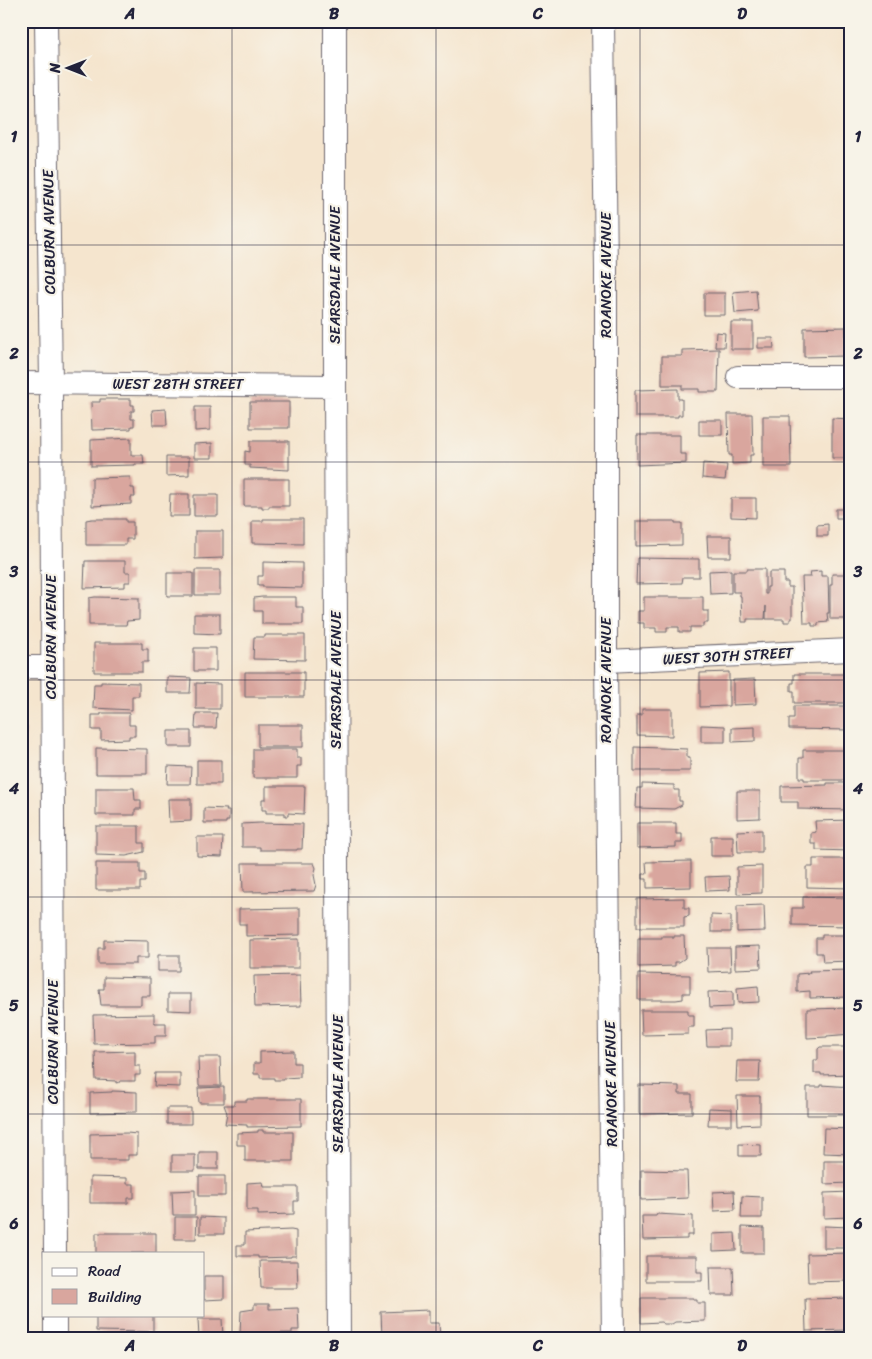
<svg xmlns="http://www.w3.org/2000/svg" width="872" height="1359" font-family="Sriracha,sans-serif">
  <rect width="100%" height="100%" fill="#f7f3e8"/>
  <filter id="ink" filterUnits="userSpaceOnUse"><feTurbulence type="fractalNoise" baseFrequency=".02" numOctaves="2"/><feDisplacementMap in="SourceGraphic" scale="10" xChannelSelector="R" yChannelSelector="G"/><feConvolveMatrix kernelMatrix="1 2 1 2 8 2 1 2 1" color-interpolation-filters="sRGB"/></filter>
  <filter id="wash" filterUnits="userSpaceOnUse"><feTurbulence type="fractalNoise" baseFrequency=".0096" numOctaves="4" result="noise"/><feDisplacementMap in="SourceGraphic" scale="20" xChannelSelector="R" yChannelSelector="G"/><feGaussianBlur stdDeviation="1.12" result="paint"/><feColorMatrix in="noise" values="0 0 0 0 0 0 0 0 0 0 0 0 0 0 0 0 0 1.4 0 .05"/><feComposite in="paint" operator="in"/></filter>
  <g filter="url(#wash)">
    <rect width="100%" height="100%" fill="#f5e5ce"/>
    <g id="blocks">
      <!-- building -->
      <path fill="#d9a69e" d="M756,290L758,311L735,313L733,292Z
        M704,293H725V315H704Z
        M731,322H753V349H731Z
        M846,327V356L804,357V328Z
        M716,332L725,333L724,347H715Z
        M758,338H773L774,348H758Z
        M719,349L718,392H699V389H682V385H662V356H682V350Z
        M678,389V399H682V415H678V417H635V390Z
        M100,399H131V405H134V411H131V419H134V426H131V429L92,430L91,402H100Z
        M250,402H289V428H250Z
        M195,407H210V430L195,431Z
        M166,409L167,425H153L152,410Z
        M728,414H752L753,455H750V463L732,464V455H729Z
        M763,416H790L791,467H763Z
        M832,418L851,419V458H832Z
        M699,420H722V435H699Z
        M637,435H680V454H686V463L637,465Z
        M131,438V455H143L144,464H135V465L91,466V440Z
        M250,441H289V470L250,468V465H245V451L250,452Z
        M212,443V458H194V444Z
        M166,457H189V475L166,476Z
        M703,463L727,465L725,480L702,478Z
        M130,477L131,488H134L135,497H131V504L92,506V478Z
        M244,479H289V506H269V508H262V506H244Z
        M170,494H189V516H169Z
        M194,495H218V516H194Z
        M731,498H756V518L731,517Z
        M836,509H845V518H836Z
        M92,519H126V522H133V539H126V545H86V520Z
        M263,519H303V544L252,543V521H263Z
        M636,521H675V523H682V545L636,546Z
        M828,524V536H817V525Z
        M195,531H223V558L195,559Z
        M707,536H731V557H708Z
        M637,558L699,559V577H683L682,583L636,584Z
        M85,561H125V572H130V582H125V587L84,588Z
        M263,562L302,563V588L263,587V585H258V576H263Z
        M747,569H765V594H767V587H769V572H784V582H788V587H792V619H790V622H784V619H766V606L765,619H747V622H742L741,596H740V592H733V571H747Z
        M195,570H220V595H195Z
        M731,570V593L710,594L709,571Z
        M821,571V576H828L829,613H827L828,622L818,623V626H812V623H804L802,577H811L810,572Z
        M167,573H193V596H167Z
        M832,574H851V619H830V585H832Z
        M95,597L139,598V620L127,621L126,625H89V598Z
        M262,597H296V607H303V624H262V611H254V598Z
        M644,597H703V611H708V623H703V627H690V632H679V627H667V632H656V628H644V623H638V611H644Z
        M194,614H220V634L194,633Z
        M265,635H305V660L253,659L254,637H265Z
        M94,643H142V649H148V662H142V672H94Z
        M194,648H216V671H194Z
        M245,672H304V697H245Z
        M729,672V706L700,707V673Z
        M794,674H851V703H794V691H791V683H794Z
        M167,677L191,678L190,693H167Z
        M755,679L756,704L733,705V680Z
        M101,682L139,683V696H132V710L93,708L94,684H101Z
        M196,683L220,684V709H196Z
        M21,703H23L24,730H26L24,743H21Z
        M794,706H851V730L789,729V718H794Z
        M642,709H672V736L637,735V715H642Z
        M101,713H129V725H135V736H129V739L101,740V730H92V715H101Z
        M196,713H217L216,728H195Z
        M258,725H303V747H258Z
        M701,725L725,726V742H701Z
        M755,727V741L732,742V728Z
        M168,731H191V747H168Z
        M634,747L687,749V758H690V771H634Z
        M96,748L147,749V774H96Z
        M253,749H297V758H301V766H297V778H253Z
        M803,750H851V780H804V778H799V758H803Z
        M197,760H221V784H197Z
        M168,766L191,767L190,784H167Z
        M827,783H851V810L798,809V802H781V786L827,785Z
        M642,784L674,785V790H679V801H682V805L674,809L636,808L637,788H642Z
        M266,786H305L304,814L288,813V816H285V813H266V810H262V799H266Z
        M96,788H134L135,800H141V809H135V815H96Z
        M737,791H760V818L737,819Z
        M168,799H191V821L169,822Z
        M204,808L227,809L226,811H229V821H226V823H204Z
        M851,820V851L816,850V844H811V833L816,832L815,821Z
        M260,823L303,824L302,849H297V850H260V847H242V824Z
        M637,823H676V834H682V843H676V847L637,848Z
        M96,826H139V843H144V852L126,856L96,855Z
        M762,830V852H738L737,831Z
        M711,836H733V856H711Z
        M197,837H223L222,857L197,856Z
        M813,859H848V861H851V888L807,887V867H813Z
        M691,861V887L647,888V879H643V874H647L646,862Z
        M96,863H140V873H145V882H140V890H96Z
        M242,863H314L316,868L314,875L316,885L314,891L243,892Z
        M762,866V893L737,894V867Z
        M729,876L730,890L706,891L705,877Z
        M803,897L851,898V926L792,925V908H803Z
        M684,898V908H689V916L684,917V927H637V899Z
        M764,905L765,931L737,932V906Z
        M300,908V935L246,936V924H239V909Z
        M711,915L731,916V932H711Z
        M822,935H851V961L823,962L822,953H816V938H822Z
        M662,936H672V938H674V936H684L685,958L679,962H675V966L638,967V938H662Z
        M299,939V968H250V940Z
        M104,940L148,941V958H136V964H98V948H104Z
        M760,946L761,968L735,969V947Z
        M707,948H730L731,971L708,972Z
        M158,955H179V971H158Z
        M851,970V997L810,998V991L797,992V974L810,973L809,971Z
        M638,974L690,975V993H683V999L676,1000H638Z
        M300,975L301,1006L255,1007L254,976Z
        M104,977L150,978V996H141V1005H101L99,989H104Z
        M758,986L759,1002L738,1003L737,988Z
        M733,991V1007L709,1008L708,992Z
        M168,994H191V1011L168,1010Z
        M851,1008V1034L827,1036V1037L807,1038V1009Z
        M641,1010H688V1015H694V1027H688V1034L642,1035Z
        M154,1014V1023H166V1036H155V1043L94,1044L93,1015Z
        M729,1029V1046H707L706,1030Z
        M820,1047H851V1074L821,1075V1073H814V1060H818V1049Z
        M135,1051V1066H140V1075H135V1081H120V1082L116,1083V1081L96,1080L95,1052Z
        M294,1051V1063H300V1077L284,1078V1080H274V1078H260V1074H254V1063H260V1052Z
        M198,1057H220L221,1086H199Z
        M737,1061H760L759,1082H736Z
        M155,1073H180V1087L154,1086Z
        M639,1085L679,1086V1094H692V1113L639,1114Z
        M821,1085L851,1087V1115H807V1087H821Z
        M224,1087V1103H199L198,1088Z
        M112,1091L137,1092V1112L90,1113V1093L112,1092Z
        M737,1096H760V1124L738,1125Z
        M247,1099H301V1126L247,1127V1125L225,1124L227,1113L224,1105H234V1101H247Z
        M167,1108H191V1124H167Z
        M709,1108L732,1109V1125H708Z
        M824,1128L851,1129V1154L823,1153Z
        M258,1130H263V1132H293V1161H245V1145H237V1133L258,1132Z
        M127,1133L137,1134V1155H128V1160H90V1134Z
        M739,1144L761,1145V1156H739Z
        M199,1152H218V1169H199Z
        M172,1155H195V1171H172Z
        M824,1161H851V1183L824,1184Z
        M641,1170L687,1171L688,1198L641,1200Z
        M199,1176H225V1196H199Z
        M90,1177L127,1178V1184H134V1198H128V1203H90Z
        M263,1182L264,1187H298V1201H294V1214L258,1215V1210H247V1183Z
        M195,1190V1215H173L172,1191Z
        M734,1191L735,1210L714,1211L713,1192Z
        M851,1192V1217L824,1218V1193Z
        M742,1196L762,1197V1218H741Z
        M657,1214L693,1216V1235H687V1239L643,1240L642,1216H656Z
        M175,1217H197L196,1239H175Z
        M200,1217L224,1218V1234H200Z
        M824,1226L851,1227V1248H824Z
        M742,1227L764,1228V1253H742Z
        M291,1230L296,1231V1256H291V1257L258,1258V1256H237V1245H245V1232Z
        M96,1233H156V1253H96Z
        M735,1233L736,1250L713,1251V1234Z
        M851,1253V1281L808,1282L807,1254Z
        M646,1256H697V1272H702V1281H646Z
        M260,1261H297L298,1288H261Z
        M710,1267H733L734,1295H711Z
        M204,1276H224V1299L204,1300Z
        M641,1298H693V1300H697V1303H705V1321L675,1322L672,1324H664L661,1322L641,1323Z
        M851,1298V1330L806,1331L805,1299Z
        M254,1304H269V1309L298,1308L299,1330H292V1333L240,1334L241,1311L254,1309Z
        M429,1310V1323H439L440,1338H382L381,1312Z
        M96,1315H153V1332L96,1331Z
        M198,1319H222L223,1338H199Z"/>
    </g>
  </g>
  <g filter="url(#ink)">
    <use href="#blocks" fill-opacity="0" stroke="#6c666e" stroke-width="1"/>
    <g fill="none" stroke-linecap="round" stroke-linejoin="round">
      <defs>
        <path id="minor" d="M46,21L51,383L55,1253
          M335,21V386L339,1338
          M603,21L606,270V661L613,1338
          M738,377H851
          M21,383L335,386
          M606,661L851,650
          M21,667H51
          M55,1315V1338"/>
      </defs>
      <!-- minor casing -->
      <use href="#minor" stroke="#6c666e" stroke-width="24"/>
      <!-- minor -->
      <use href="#minor" stroke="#fff" stroke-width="22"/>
    </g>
  </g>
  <!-- grid -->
  <path fill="none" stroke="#22223b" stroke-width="1" stroke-opacity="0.55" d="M232,21V1338M436,21V1338M640,21V1338M21,245H851M21,462H851M21,680H851M21,897H851M21,1114H851"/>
  <g text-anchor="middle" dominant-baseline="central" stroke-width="4.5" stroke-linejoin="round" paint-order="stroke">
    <!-- street labels -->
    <g font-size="15" fill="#22223b" stroke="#f7f3e8">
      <text transform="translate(49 232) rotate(-91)">COLBURN AVENUE</text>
      <text transform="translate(335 275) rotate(-90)">SEARSDALE AVENUE</text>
      <text transform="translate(606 275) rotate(-90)">ROANOKE AVENUE</text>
      <text x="178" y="384">WEST 28TH STREET</text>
      <text transform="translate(51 637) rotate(-90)">COLBURN AVENUE</text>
      <text transform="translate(728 656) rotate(-3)">WEST 30TH STREET</text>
      <text transform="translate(336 680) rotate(-90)">SEARSDALE AVENUE</text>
      <text transform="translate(606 680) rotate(-90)">ROANOKE AVENUE</text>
      <text transform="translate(53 1042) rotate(-90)">COLBURN AVENUE</text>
      <text transform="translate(338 1084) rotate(-90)">SEARSDALE AVENUE</text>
      <text transform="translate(611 1084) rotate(-91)">ROANOKE AVENUE</text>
    </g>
  </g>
  <!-- margin -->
  <rect width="872" height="1359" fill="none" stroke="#f7f3e8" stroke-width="55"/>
  <!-- legend -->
  <rect x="42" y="1252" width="162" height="65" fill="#f7f3e8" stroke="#a29fa3"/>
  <rect x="52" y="1268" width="25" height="8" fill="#ffffff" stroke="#a29fa3"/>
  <text x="88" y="1276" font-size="15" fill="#22223b">Road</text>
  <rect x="52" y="1289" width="25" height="15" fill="#d9a69e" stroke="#a29fa3"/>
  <text x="88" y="1302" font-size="15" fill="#22223b">Building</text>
  <!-- north arrow -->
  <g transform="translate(68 68) rotate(270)" stroke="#f7f3e8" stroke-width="4" paint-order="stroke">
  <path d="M0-4L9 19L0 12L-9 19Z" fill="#22223b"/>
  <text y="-8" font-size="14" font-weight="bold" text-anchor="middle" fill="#22223b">N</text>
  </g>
  <rect x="28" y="28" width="816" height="1304" fill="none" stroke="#22223b" stroke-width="2"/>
  <g font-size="16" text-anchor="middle" font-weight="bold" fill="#22223b">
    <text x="130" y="19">A</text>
    <text x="334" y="19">B</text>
    <text x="538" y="19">C</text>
    <text x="742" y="19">D</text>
    <text x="14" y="142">1</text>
    <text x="858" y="142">1</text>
    <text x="14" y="359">2</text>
    <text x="858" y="359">2</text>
    <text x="14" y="577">3</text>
    <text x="858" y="577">3</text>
    <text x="14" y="794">4</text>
    <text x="858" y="794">4</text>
    <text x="14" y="1011">5</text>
    <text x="858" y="1011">5</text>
    <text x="14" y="1229">6</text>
    <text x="858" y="1229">6</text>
    <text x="130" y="1351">A</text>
    <text x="334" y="1351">B</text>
    <text x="538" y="1351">C</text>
    <text x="742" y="1351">D</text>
  </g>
</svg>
